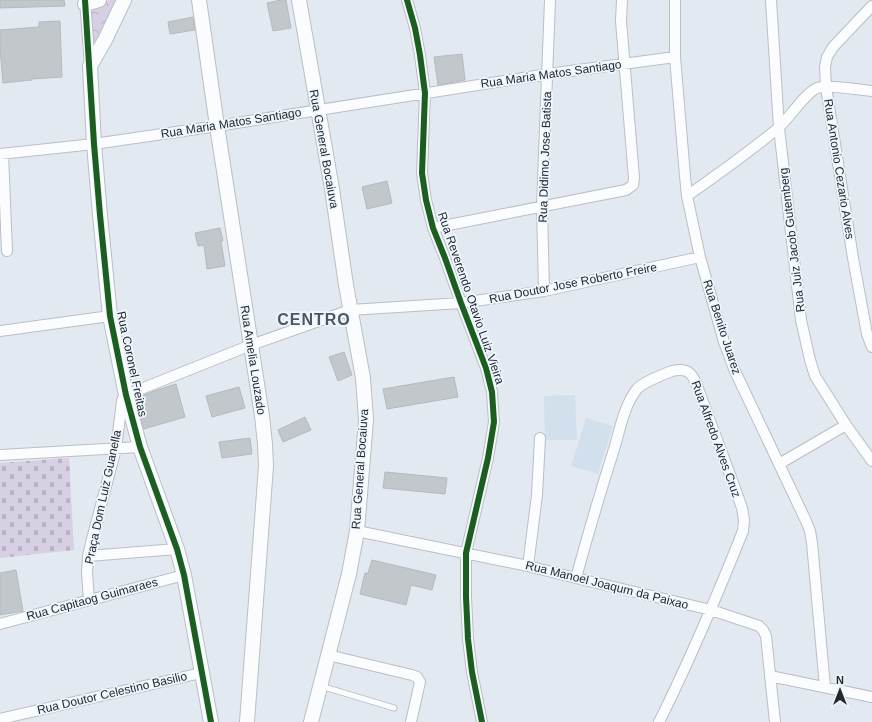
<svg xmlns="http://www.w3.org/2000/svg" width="872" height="722" font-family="Arial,sans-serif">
  <defs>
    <pattern id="forest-crowns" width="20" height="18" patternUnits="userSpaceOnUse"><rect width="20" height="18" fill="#d7cfe3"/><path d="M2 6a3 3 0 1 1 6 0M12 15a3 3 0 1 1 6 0" fill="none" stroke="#b8b2c3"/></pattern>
    <pattern id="cemetery-stones" width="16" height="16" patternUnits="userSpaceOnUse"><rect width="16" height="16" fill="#d7cfe3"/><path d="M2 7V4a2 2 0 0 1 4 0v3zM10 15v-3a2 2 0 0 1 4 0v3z" fill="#b8b2c3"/></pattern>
  </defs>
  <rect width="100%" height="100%" fill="#e3e9f0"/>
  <!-- built -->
  <path fill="#d2e0ed" d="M575,395L577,440H545L544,396Z
    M586,418L613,426L598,474L571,466Z"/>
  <!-- forest -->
  <path fill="url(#forest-crowns)" d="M110,0H119L92,50L89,8Z"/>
  <!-- cemetery -->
  <path fill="url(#cemetery-stones)" d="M69,458L74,550L0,558V463Z"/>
  <!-- building -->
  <path fill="#c1c7cb" stroke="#b4babe" d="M0,0H64L65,6L0,8Z
    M281,0H286L291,28L273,31L267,3Z
    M193,17L195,30L170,34L168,22Z
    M60,21L62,77L32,79V80L3,83L0,48V30L39,27V22Z
    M462,54L465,80L438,85L434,57Z
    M387,181L392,203L367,209L362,187Z
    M220,228L223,241H221L225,266L207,269L204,245L198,246L195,233Z
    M344,352L352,375L338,381L329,357Z
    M454,377L458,397L387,409L383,389Z
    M176,384L185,417L144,429L136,398L157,390Z
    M239,387L245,408L212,417L206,396Z
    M305,417L311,430L283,442L278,430Z
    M250,438L252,454L222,458L219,442Z
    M385,472L447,478L445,494L383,488Z
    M372,560L436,575L432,590L411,585L406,605L360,594L365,573H368Z
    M16,570L23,611L0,615V573Z"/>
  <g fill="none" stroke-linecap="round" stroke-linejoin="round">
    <defs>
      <path id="lane" d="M321,686L394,708"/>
      <path id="street" d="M85,0L90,66
        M407,0L415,28L420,55L425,93L422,173L426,200L433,228L445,258L461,303L486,368L492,392L494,422L488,458L466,553V597L468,639L472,672L482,722
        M675,0V57L685,176L687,196L700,257L724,342L734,369L806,521L810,531L812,543L825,687
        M771,0L779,128L801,320L810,360L815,376L846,425L872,461
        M872,6L833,47L827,57L825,67L826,87L853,258L867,334L872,347
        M0,154L94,144L217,126L548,74L675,57
        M3,154L7,251
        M687,196C717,175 748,153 777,129C789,119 805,93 817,88C825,84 861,90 872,91
        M433,228L626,190L633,185L634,178L621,21L622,0
        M544,291L542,206L550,0
        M0,331L110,316
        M0,455L140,447
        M779,464L846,425
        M357,531L528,566L576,578L711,610L759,626L763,630L766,636L775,722
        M88,556L177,549
        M528,566L537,495L540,438
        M576,578C588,534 601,490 615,446C620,428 625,404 637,389C642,383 664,374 672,371C685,368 691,371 696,383L736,491L742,508L744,520L743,531C717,596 690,660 659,722
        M89,600L87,573L88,556L92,539L116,449L122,401L123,398L126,395L251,345L350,310L461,303L544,291L700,257
        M0,624L184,575
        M328,655L412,675L417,677L420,682L411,722
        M770,676L872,697
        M0,719L201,673"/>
      <path id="secondary" d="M124,0L105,40L90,66L94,144L100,215L110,316L126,395L140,447L177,549L184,575L211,722
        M199,0L217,126L262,416L265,444L266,466L247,722
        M299,0L332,189L346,285L363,378L366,420L357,531L349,574L311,722
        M85,4L99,0"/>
    </defs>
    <!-- lane casing -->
    <use href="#lane" stroke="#babfc4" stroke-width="7"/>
    <!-- street casing -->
    <use href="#street" stroke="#babfc4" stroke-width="12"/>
    <!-- secondary casing -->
    <use href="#secondary" stroke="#babfc4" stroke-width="16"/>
    <!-- lane -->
    <use href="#lane" stroke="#fbfcfd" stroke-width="5"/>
    <!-- street -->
    <use href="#street" stroke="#fbfcfd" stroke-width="10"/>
    <!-- secondary -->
    <use href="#secondary" stroke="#fbfcfd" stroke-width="14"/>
    <defs>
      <path id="cycleway" d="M85,0L94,144L100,215L110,316L126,395L140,447L177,549L184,575L211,722
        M407,0L415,28L420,55L425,93L422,173L426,200L433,228L445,258L461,303L486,368L492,392L494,422L488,458L466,553V597L468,639L472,672L482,722"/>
    </defs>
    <!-- cycleway casing -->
    <use href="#cycleway" stroke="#eef6fe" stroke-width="8"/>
    <!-- cycleway -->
    <use href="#cycleway" stroke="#1b5e20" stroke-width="6"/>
  </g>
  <g text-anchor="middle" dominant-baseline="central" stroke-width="3.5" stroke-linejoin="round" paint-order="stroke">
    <!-- street labels -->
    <g font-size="12" fill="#25292e" stroke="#eef6fe">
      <text transform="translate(551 74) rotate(-8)">Rua Maria Matos Santiago</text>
      <text transform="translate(231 123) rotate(-9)">Rua Maria Matos Santiago</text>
      <text transform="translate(324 149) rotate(80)">Rua General Bocaiuva</text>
      <text transform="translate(545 157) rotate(-88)">Rua Didimo Jose Batista</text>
      <text transform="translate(839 169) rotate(81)">Rua Antonio Cezario Alves</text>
      <text transform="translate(792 240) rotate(-97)">Rua Juiz Jacob Gutemberg</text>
      <text transform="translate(573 283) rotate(-11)">Rua Doutor Jose Roberto Freire</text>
      <text transform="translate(471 298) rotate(71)">Rua Reverendo Otavio Luiz Vieira</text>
      <text transform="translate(722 327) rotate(72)">Rua Benito Juarez</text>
      <text transform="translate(253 360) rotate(81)">Rua Amelia Louzado</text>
      <text transform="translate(132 364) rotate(78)">Rua Coronel Freitas</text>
      <text transform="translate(716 439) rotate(70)">Rua Alfredo Alves Cruz</text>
      <text transform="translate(360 469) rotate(-86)">Rua General Bocaiuva</text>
      <text transform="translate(103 497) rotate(-78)">Praça Dom Luiz Guanella</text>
      <text transform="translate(607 585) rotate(14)">Rua Manoel Joaqum da Paixao</text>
      <text transform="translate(92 599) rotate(-15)">Rua Capitaog Guimaraes</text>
      <text transform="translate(112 693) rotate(-13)">Rua Doutor Celestino Basilio</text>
    </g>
    <!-- district labels -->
    <g font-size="16" font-weight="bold" letter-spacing="1" fill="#4c5762" stroke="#eef6fe">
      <text x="314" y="319">CENTRO</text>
    </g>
  </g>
  <!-- north arrow -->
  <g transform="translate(840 690)" stroke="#eef6fe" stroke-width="3" paint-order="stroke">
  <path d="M0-3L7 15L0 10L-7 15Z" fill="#25292e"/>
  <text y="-6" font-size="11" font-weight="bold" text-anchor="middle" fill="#25292e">N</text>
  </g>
</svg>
